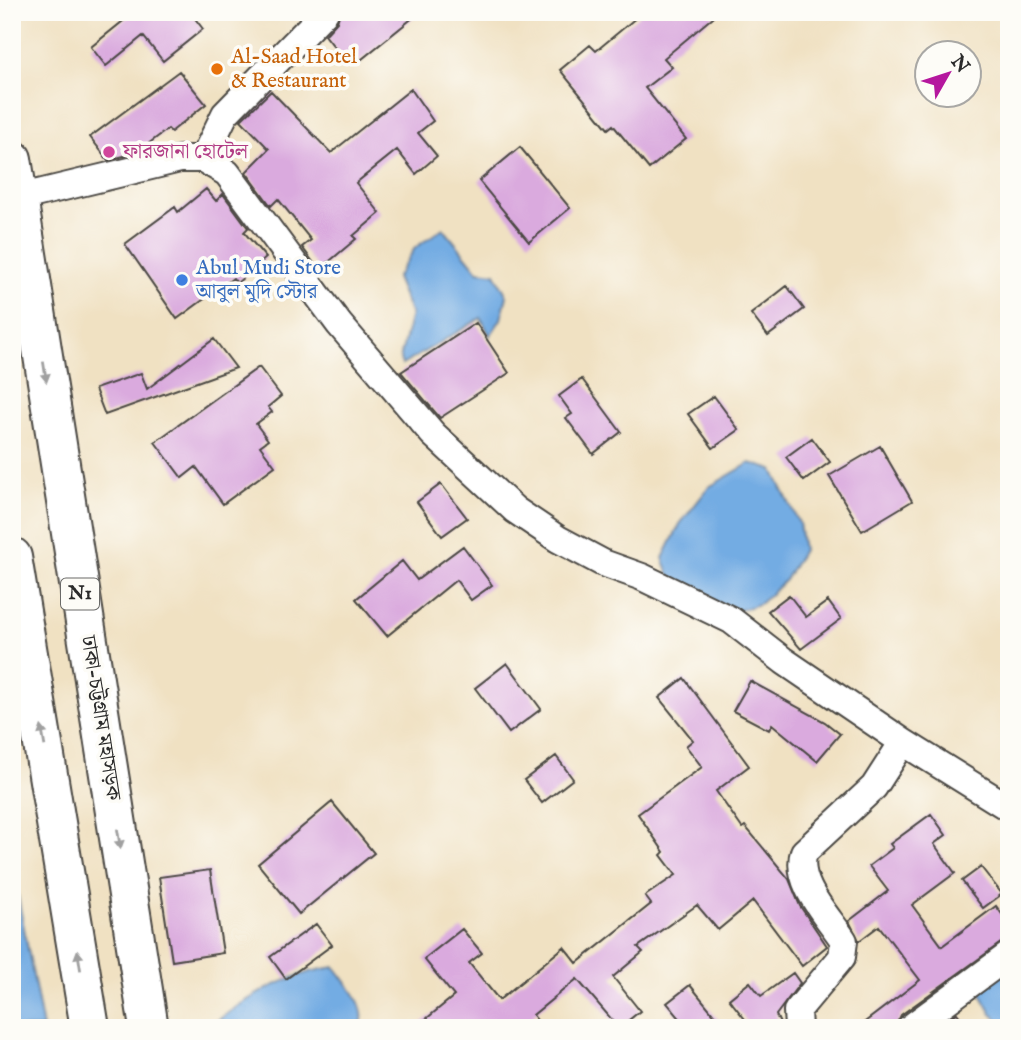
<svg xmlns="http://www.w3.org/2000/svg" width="1021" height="1040" font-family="'IM FELL English','Noto Serif Bengali',serif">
  <rect width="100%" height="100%" fill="#fdfcf7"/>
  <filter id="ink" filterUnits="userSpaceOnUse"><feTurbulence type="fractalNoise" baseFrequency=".0143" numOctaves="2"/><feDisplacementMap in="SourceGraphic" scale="14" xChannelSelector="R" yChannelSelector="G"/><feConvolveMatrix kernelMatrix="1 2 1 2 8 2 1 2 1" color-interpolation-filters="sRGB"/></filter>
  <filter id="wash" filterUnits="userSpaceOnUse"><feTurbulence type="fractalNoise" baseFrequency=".00686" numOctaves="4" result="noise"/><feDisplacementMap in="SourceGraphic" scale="28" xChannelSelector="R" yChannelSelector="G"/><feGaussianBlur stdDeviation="1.57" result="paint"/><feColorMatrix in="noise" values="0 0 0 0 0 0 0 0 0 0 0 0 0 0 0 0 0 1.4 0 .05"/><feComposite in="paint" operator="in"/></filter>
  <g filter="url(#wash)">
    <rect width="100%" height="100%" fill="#f0e1c2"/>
    <!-- water -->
    <path fill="#73ace3" stroke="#4f6c87" stroke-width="2" d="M443,228L478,271L495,273L507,296L501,319L490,336L481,318L402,365L400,359L411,314L396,278L415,248Z
      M750,463L773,470L799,523L803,550L785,580L761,603L721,617L672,581L663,558L680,524L709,487Z
      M12,865L43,1028H12Z
      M1009,961V1028H1007L992,1014L976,985Z
      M335,967C346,983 370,1007 360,1028H208C245,998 288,973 335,967Z"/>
    <g id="blocks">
      <!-- building -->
      <path fill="#daaade" d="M124,12H190L203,29L163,61L143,36L106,66L91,47L128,17Z
        M340,12H420L357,63L349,53L343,58L325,35L337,22Z
        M643,12H719L664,58L672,67L645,88L686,139L649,169L613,125L608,129L560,70L590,45L596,51Z
        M179,71L206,104L171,132L168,129L136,153L108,160L90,137Z
        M411,89L433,121L418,133L437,156L416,174L397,150L356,183L380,213L353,236L356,239L319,270L302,247L311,240L278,199L271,206L246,172L269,149L241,120L271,91L331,153Z
        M520,147L570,208L529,242L479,181Z
        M206,189L216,201L223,194L248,228L244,232L266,258L237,283L233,278L177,319L125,244L175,207L178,212Z
        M787,286L804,309L768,336L751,314Z
        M476,323L509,373L440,418L401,372Z
        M214,339L236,368L105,415L95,389L141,373L147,389Z
        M259,367L281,396L268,407L272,412L256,424L268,440L260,446L275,466L223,504L196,467L182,478L155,442Z
        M582,379L621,432L593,454L566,418L572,414L559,396Z
        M714,396L739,430L713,448L688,414Z
        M812,438L830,462L804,481L786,457Z
        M880,446L912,501L862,531L829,476Z
        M441,484L467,518L442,536L417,502Z
        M463,546L492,585L471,600L456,580L387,636L356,599L402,561L417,580Z
        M789,595L806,617L828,601L841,619L801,649L768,611Z
        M507,663L541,709L509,733L475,688Z
        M684,678L749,766L716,791L742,828L745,826L789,879L800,906L827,946L802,966L753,901L718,930L697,905L638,947L643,952L613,977L640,1011L619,1028L577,979L533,1015L543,1028H415L454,996L424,959L462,929L482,953L469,963L499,1000L564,947L577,963L651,904L645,896L676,875L661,855L664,852L638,814L702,767L686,746L693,740L659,698Z
        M750,681L825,722L840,734L817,761L772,724L769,730L733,711Z
        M556,756L573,779L542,803L524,780Z
        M332,802L374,853L299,914L258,864Z
        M931,814L946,835L934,844L955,873L912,905L942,946L996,906L1009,924V937L901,1015L895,1028H857L920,980L879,926L859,941L849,921L888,891L869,866L893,848L890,844Z
        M981,867L1002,894L983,908L962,881Z
        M210,870L223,953L172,961L159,877Z
        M316,924L332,945L286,979L270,957Z
        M793,973L800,983L776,1015L782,1028H752L729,999L750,982L761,996Z
        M690,985L725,1028H688L667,1003Z
        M957,1013L969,1028H937Z"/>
    </g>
  </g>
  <g filter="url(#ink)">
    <use href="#blocks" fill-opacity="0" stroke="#494642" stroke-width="2"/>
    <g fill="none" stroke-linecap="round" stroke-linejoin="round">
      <defs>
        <path id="minor" d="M203,159L225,114L325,12
          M18,198L180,159H203L227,173L339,324L433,434L515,510L558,539L603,563L642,577L731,620L784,661L903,742L1009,808
          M798,1028L797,1011L842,957L844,941C828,916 794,883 804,852L874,787L903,742
          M910,1028L1009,955"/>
        <path id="trunk" d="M12,159L149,1028
          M12,557L90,1028"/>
      </defs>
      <!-- minor casing -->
      <use href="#minor" stroke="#494642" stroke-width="30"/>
      <!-- trunk casing -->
      <use href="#trunk" stroke="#494642" stroke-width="42"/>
      <!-- minor -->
      <use href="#minor" stroke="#fff" stroke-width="26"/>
      <!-- trunk -->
      <use href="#trunk" stroke="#fff" stroke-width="38"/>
    </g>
    <!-- one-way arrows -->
    <defs><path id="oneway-solid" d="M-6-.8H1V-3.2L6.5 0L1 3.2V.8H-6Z" transform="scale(1.75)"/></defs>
    <g fill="#a0a0a0">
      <use href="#oneway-solid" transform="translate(45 372) rotate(81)"/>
      <use href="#oneway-solid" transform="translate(43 736) rotate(-100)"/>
      <use href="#oneway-solid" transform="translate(119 839) rotate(81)"/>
      <use href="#oneway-solid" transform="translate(79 960) rotate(-99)"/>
    </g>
  </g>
  <!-- markers -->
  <circle fill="#e8710a" stroke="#fdfcf7" stroke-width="2.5" cx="217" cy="69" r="7"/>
  <circle fill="#d1479c" stroke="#fdfcf7" stroke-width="2.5" cx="109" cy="152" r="7"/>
  <circle fill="#3f7fe0" stroke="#fdfcf7" stroke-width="2.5" cx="182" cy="280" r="7"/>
  <g text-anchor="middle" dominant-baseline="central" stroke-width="7" stroke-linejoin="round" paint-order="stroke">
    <!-- shield labels -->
    <rect fill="#fdfcf7" stroke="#6a6a68" stroke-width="2" x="61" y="578.5" width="38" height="31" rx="5"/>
    <g font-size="19" font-weight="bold" fill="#2b2b2b">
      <text x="80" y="594">N1</text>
    </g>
    <!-- food labels -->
    <g font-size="21" fill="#c56008" stroke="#fdfcf7" text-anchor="start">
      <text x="231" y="57">Al-Saad Hotel<tspan x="231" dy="24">&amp; Restaurant</tspan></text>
    </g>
    <!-- hotel labels -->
    <g font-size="21" fill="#b23c85" stroke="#fdfcf7" text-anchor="start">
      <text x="123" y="152">ফারজানা হোটেল</text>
    </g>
    <!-- shop labels -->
    <g font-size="21" fill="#366cbe" stroke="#fdfcf7" text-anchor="start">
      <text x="196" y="268">Abul Mudi Store<tspan x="196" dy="24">আবুল মুদি স্টোর</tspan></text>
    </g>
    <!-- street labels -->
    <g font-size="21" fill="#2b2b2b" stroke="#fdfcf7">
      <text transform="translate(100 718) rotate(81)">ঢাকা-চট্টগ্রাম মহাসড়ক</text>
    </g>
  </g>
  <!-- margin -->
  <rect width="1021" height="1040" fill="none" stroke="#fdfcf7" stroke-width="42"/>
  <!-- north arrow -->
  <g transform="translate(948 74) rotate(51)"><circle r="33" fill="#fdfcf7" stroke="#a9a8a5" stroke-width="2"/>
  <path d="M0-5L12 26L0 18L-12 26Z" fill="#b5179e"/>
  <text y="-10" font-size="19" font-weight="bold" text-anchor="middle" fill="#2b2b2b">N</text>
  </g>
</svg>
